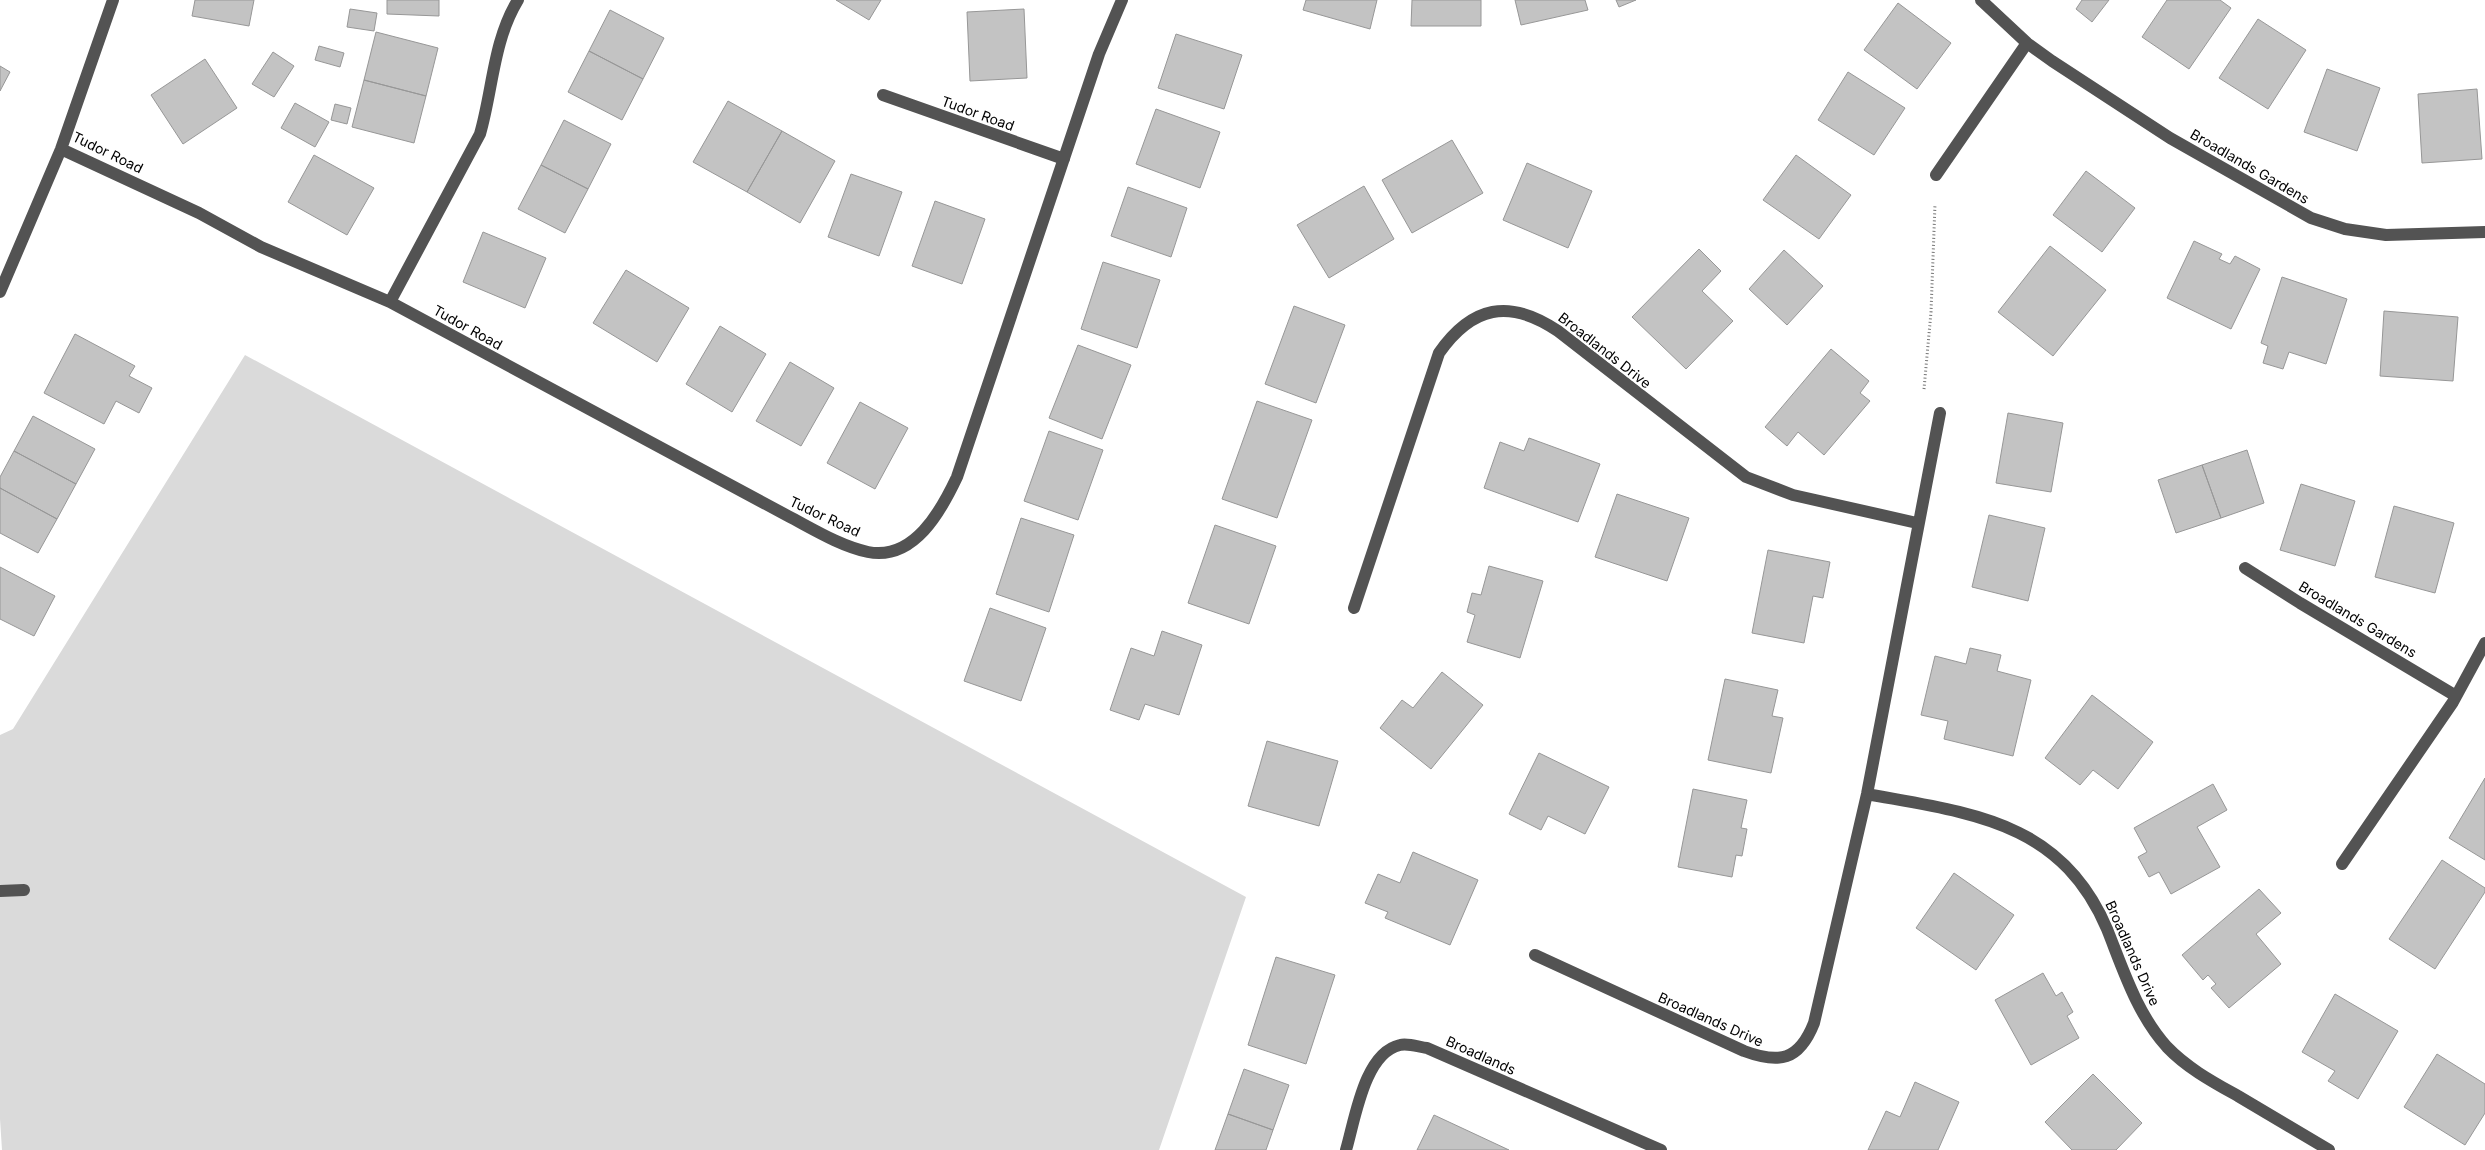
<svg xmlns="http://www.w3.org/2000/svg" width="2485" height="1150" font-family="Inter,sans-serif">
  <rect width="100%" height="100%" fill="#fff"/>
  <!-- green -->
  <path fill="#dadada" d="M245,355L1246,897L1159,1150H2L0,1119V735L13,729Z"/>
  <!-- building -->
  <path fill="#c3c3c3" stroke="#979797" d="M195,0H254L249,26L192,16Z
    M387,0H439V16L387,14Z
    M836,0H881L869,20Z
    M1306,0H1377L1370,29L1303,10Z
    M1412,0H1481V26H1411Z
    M1515,0H1585L1588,10L1521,25Z
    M1616,0H1636L1619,7Z
    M2082,0H2109L2092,22L2076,9Z
    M2167,0H2220L2231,8L2189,69L2142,37Z
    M1898,3L1951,43L1917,89L1864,50Z
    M350,9L377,13L374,31L347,27Z
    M1024,9L1027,78L970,81L967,12Z
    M610,10L664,38L643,79L589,51Z
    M2258,19L2306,50L2268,109L2219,78Z
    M376,32L438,48L426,96L364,80Z
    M1176,34L1242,55L1224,109L1158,88Z
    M319,46L344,53L340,67L315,60Z
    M589,51L643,79L622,120L568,92Z
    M273,52L294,66L274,97L252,84Z
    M205,59L237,108L183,144L151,95Z
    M0,66L10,72L0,91Z
    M2327,69L2380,88L2357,151L2304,132Z
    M1848,72L1905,108L1874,155L1818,120Z
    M364,80L426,96L414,143L352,127Z
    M2477,89L2482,159L2422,163L2418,94Z
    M728,101L782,131L747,192L693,162Z
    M295,103L329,122L315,147L281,128Z
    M335,104L351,108L347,124L331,120Z
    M1156,109L1220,132L1200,188L1136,164Z
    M564,120L611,144L588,189L541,165Z
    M782,131L835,161L800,223L747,192Z
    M1452,140L1483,193L1412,233L1382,180Z
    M314,155L374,188L347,235L288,202Z
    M1796,155L1851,195L1819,239L1763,200Z
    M1527,163L1592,191L1568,248L1503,220Z
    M541,165L588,189L565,233L518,209Z
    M2086,171L2135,208L2102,252L2053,215Z
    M851,174L902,192L879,256L828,237Z
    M1364,186L1394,239L1329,278L1297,225Z
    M1128,187L1187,208L1171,257L1111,236Z
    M935,201L985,219L962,284L912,266Z
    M483,232L546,258L525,308L463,282Z
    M2194,241L2222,254L2219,259L2230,264L2235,256L2260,269L2231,329L2167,298Z
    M2050,246L2106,290L2053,356L1998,312Z
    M1699,249L1721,271L1702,291L1733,321L1686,369L1632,317Z
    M1784,250L1823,286L1787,325L1749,289Z
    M1103,262L1160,280L1137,348L1081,329Z
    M626,270L689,308L657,362L593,323Z
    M2282,277L2347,299L2326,364L2289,352L2283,369L2263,363L2268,346L2261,343Z
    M1294,306L1345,325L1316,403L1265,384Z
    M2384,311L2458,317L2453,381L2380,376Z
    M720,326L766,354L732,412L686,384Z
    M75,334L135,366L129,376L152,388L139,413L116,401L104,424L44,393Z
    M1078,345L1131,365L1102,439L1049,418Z
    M1831,349L1869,381L1860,393L1870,401L1824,455L1798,432L1787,446L1765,427Z
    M790,362L834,388L801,446L756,421Z
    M1257,401L1312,420L1277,518L1222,499Z
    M860,402L908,428L875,489L827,463Z
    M2008,413L2063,423L2051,492L1996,483Z
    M33,416L95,449L76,484L14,451Z
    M1049,431L1103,450L1078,520L1024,501Z
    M1529,438L1600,464L1578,522L1484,488L1500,442L1524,451Z
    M2247,450L2264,503L2221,518L2202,465Z
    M14,451L76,484L57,519L0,488V477Z
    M2202,465L2221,518L2176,533L2158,480Z
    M2301,484L2355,501L2335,566L2280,550Z
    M0,488L57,519L38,553L0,533Z
    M1617,494L1689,518L1667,581L1595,557Z
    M2394,506L2454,523L2435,593L2375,577Z
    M1989,515L2045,528L2028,601L1972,587Z
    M1021,518L1074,535L1049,612L996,594Z
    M1215,525L1276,546L1249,624L1188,603Z
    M1768,550L1830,562L1823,598L1813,596L1804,643L1752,633Z
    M1489,566L1543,581L1520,658L1467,642L1475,615L1467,612L1472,593L1481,595Z
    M0,567L55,596L34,636L0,619Z
    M990,608L1046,628L1021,701L964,681Z
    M1162,631L1202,645L1179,715L1145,704L1139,720L1110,710L1131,648L1154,656Z
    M1970,648L2001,655L1997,671L2031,680L2013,756L1944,739L1948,721L1921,715L1935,656L1966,664Z
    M1442,672L1483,705L1431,769L1380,728L1402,700L1413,708Z
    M1725,679L1778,690L1772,716L1783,718L1771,773L1708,760Z
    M2092,695L2153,742L2118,789L2093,770L2080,785L2045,758Z
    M1267,741L1338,761L1319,826L1248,806Z
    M1539,753L1609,787L1585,834L1548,816L1541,830L1509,814Z
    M2485,778V860L2449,838Z
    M2213,784L2227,810L2197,827L2220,867L2171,894L2159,872L2149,877L2138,857L2147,852L2134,828Z
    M1693,789L1747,800L1741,828L1747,829L1742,856L1736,855L1732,877L1678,867Z
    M1413,852L1478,880L1450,945L1385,918L1388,912L1365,903L1378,874L1400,883Z
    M2442,860L2485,888V892L2435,969L2389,939Z
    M1954,873L2014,915L1976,970L1916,928Z
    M2259,889L2281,913L2256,934L2281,964L2229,1008L2211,988L2216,984L2208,975L2203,980L2182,955Z
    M1276,957L1335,975L1306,1064L1248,1045Z
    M2043,973L2056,996L2062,992L2073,1012L2067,1016L2079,1038L2031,1065L1995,1000Z
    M2335,994L2398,1031L2358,1099L2328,1081L2335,1071L2302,1052Z
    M2437,1054L2485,1084V1113L2465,1145L2404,1107Z
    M1244,1069L1289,1085L1273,1130L1228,1114Z
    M2093,1074L2142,1123L2116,1150H2072L2045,1122Z
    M1915,1082L1959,1102L1938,1150H1868L1886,1111L1900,1117Z
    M1228,1114L1273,1130L1266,1150H1215Z
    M1434,1115L1509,1150H1417Z"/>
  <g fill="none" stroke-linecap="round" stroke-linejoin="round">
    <!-- path -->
    <path stroke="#757575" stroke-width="3" stroke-dasharray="1 2.5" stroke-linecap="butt" d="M1924,389L1931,312L1935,204"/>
    <!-- minor -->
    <path stroke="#535353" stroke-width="12" d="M1981,0L2027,43L2052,61L2170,138L2311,218L2345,229L2386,235L2485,232
      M883,95L1064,159
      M61,149L199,213L261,247L390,302L788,516C813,529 840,546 868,552C914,561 941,511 957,477L1099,54L1122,0
      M1936,175L2027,43
      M0,292L61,149L113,0
      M390,302L480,134C493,89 493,41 518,0
      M2245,568L2300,603L2456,696
      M1354,608L1439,353C1472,306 1509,298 1558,331L1746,477L1793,495L1917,523
      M1867,794C1969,813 2061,820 2107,929C2123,969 2137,1014 2167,1047C2187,1068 2213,1082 2238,1096C2268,1114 2299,1132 2329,1150
      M2342,864L2453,702L2485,643
      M0,891L24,890
      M1535,955L1744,1051C1779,1064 1799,1061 1814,1023L1867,794L1940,413
      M1346,1150C1355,1120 1364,1053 1400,1045C1408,1043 1419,1047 1427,1048L1661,1150"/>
  </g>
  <g text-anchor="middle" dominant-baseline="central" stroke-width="4" stroke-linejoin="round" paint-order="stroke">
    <!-- street labels -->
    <g font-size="14" fill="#000" stroke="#fff">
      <text transform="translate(978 113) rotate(20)">Tudor Road</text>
      <text transform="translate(108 152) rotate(26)">Tudor Road</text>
      <text transform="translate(2250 166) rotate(30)">Broadlands Gardens</text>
      <text transform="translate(468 327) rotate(29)">Tudor Road</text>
      <text transform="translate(1605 350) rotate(38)">Broadlands Drive</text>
      <text transform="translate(825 516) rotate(25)">Tudor Road</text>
      <text transform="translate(2358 619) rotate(31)">Broadlands Gardens</text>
      <text transform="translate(2133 953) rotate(66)">Broadlands Drive</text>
      <text transform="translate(1711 1019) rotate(24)">Broadlands Drive</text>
      <text transform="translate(1481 1055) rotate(24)">Broadlands</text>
    </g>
  </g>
</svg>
